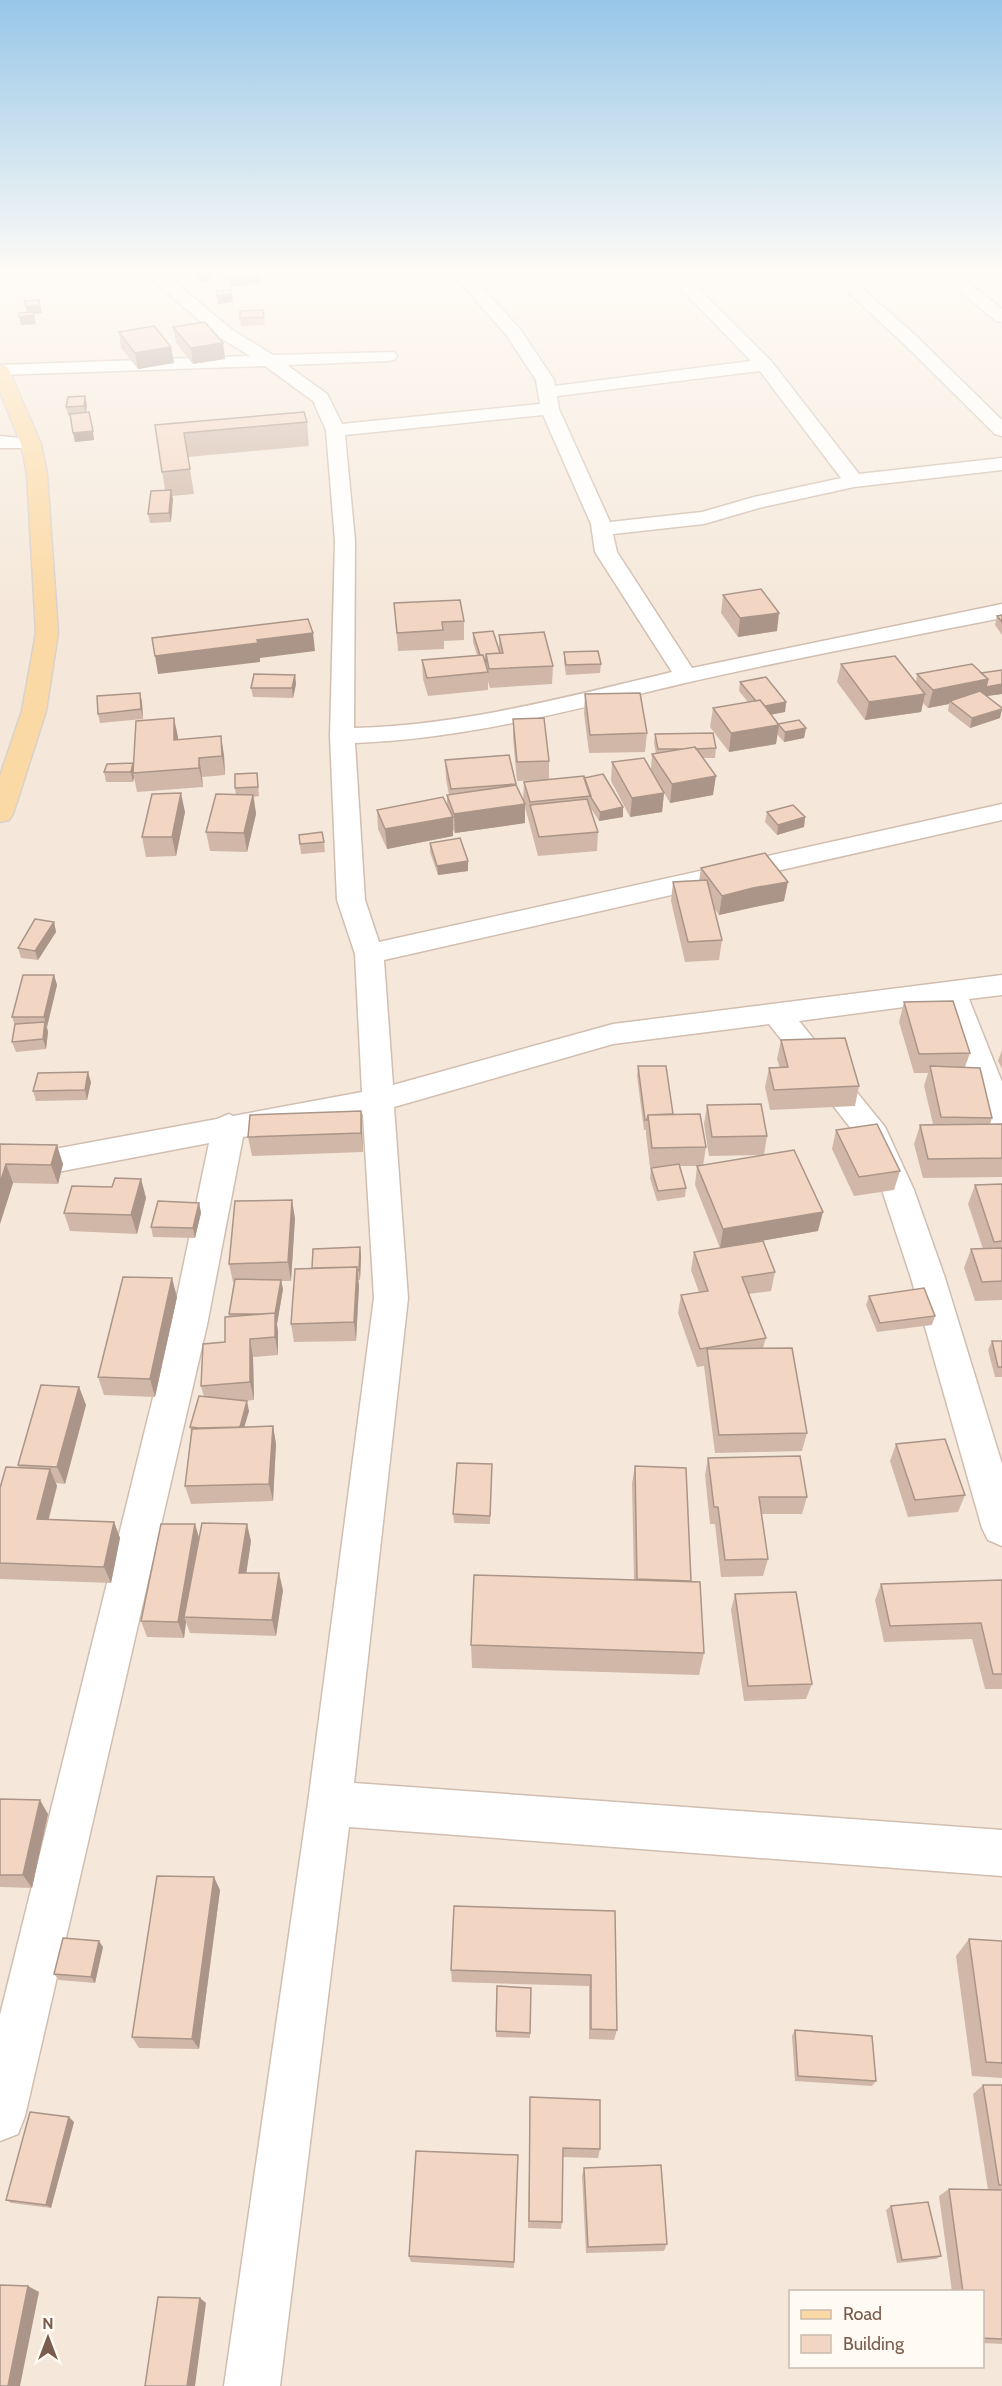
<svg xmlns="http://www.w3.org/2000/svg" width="1002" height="2386" font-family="Cabin,sans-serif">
  <rect width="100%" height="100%" fill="#fdf6ec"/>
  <!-- residential -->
  <path fill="#f5e8da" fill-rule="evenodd" d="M0,270H1002V2386H0ZM790,2292H982V2366H790Z"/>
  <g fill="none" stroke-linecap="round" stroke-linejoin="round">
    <defs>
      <path id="street" d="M164,270H195L193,273L170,278L231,329L273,355L394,352L397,356L394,360L388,361L287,365L327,394L342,424L540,404L536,380L507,336L450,270H466L520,329L554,380L555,386L751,361L663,270H680L771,361L859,474L1002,458V470L854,487L759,508L704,524L613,534L617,552L692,668L1002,604V618C896,639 790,659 685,683C576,709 468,739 355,743L365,900L379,942L1002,804V820L384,960L393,1085L613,1024L1002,975V995L969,999L1002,1082V1133L991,1130L986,1122L941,1002L799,1021L885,1127L914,1190L945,1278L1002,1464V1546L988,1540L982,1528L911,1278L882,1190L860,1140L769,1024L613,1044L394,1107L408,1298L354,1783L1002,1830V1876L349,1827L280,2386H224L308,1803L374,1298L363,1114L243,1137L207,1325L25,2116L18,2134L0,2141V2015L171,1325L209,1143L0,1183V1159L217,1119L229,1114L233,1116L362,1092L355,954L337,900L330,736L335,541L326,430L313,401L265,366L0,375V365L250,356L219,337L156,283L153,275L155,272ZM760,371L841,478L754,497L702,512L610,522L559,409L557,396ZM543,415L591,524L595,552L672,672C567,697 463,725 354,728L355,541L345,435Z
        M824,270H841L915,335L1002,420V436L995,434L903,343Z
        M935,270H952L1002,309V322L996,321Z
        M0,436L38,440L41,444L38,448H0Z"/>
      <path id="primary" d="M0,365L6,366L9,370L41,444L47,474L58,633L46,711L13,814L9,820L0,822V776L22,711L36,633L27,474L21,444L0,392Z"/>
    </defs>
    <!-- street casing -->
    <use href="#street" stroke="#d1beb0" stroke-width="3"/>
    <!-- primary casing -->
    <use href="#primary" stroke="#dad1cd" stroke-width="3"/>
    <!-- street -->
    <use href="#street" fill="#fff" fill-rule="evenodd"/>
    <!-- primary -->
    <use href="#primary" fill="#fbd9a5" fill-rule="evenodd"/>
  </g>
  <!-- wall -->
  <path fill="#d1b7a8" d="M183,270H221V272H211L212,281L197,282L194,273L183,274Z
    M222,270H245L261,283L231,287L223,275Z
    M263,310L265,325L241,326L240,318Z
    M173,327L223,343L225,359L193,364L176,343Z
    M119,332L171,347L174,363L138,369L121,348Z
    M87,405L86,412H89L94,440L75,442L70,415L68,416L66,407Z
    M307,422L309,446L188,457L194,494L172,496L171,522L150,523L148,514L165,490L155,425Z
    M723,595L777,631L738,637L721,613Z
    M394,603L464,621V640L444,641V649L398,651Z
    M1002,615V635L995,625L997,616Z
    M473,633L499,650V635L553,666L552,684L490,688L488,681V690L428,696L423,679L422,660L477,655L473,642Z
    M564,652L601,664L600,673L566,675L564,662Z
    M841,664L916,682L917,674L981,673L1002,670V694L986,696L1000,718L970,728L948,711L949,704L928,708L923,703L921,712L865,720L837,682Z
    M295,675L296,684L293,698L253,697L251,688Z
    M740,682L786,702L785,712L771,714L778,724L806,728L804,738L784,742L777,734L776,744L729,752L710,727L713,708L748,702L739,691Z
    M140,693L142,702L143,719L100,723L98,714Z
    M585,694L647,733L645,752L589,753L584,713Z
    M513,719L549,761V780L517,781L513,738Z
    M655,734L716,748L715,758H703L713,795L670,803L664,793L662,812L630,817L611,781L612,762L651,770L652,754H656L654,743Z
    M178,737V739L224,755L225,775L202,777L203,787L137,792L134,777L133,782H106L104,772L134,767Z
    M445,760L516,784L523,800L524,782L584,778L623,817L599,821L590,807L598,832L597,851L538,856L525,807V823L455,833L453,830V836L387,849L378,829L377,810L447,806V795H449L446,779Z
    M257,773L259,796L254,797L256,814L247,852L210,851L206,832L236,795L235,788Z
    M185,812L176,856L146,857L142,837Z
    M767,812L805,817L804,827L777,835L765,822Z
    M299,835L324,842L325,852L301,854Z
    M430,843L468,871L438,875L430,852Z
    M701,868L784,901L750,908L719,915L714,908L722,940L719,960L685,962L671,901L673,882L699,881Z
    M54,922L56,932L38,960L21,958L18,948Z
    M54,975L57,985L47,1027L48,1032L46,1049L16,1052L12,1042L15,1025L12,1017Z
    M904,1002L970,1053L965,1067L992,1118L990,1124H1002V1177L923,1178L914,1144L920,1125L933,1124L924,1086L928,1073H914L899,1022Z
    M781,1040L859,1086L855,1106L770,1110L765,1087L769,1068H780L777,1059Z
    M1002,1050V1069L998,1061Z
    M638,1066L673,1114L706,1147L703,1166L763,1155L709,1156L704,1124L707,1105L767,1136L764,1155L818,1231L720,1248L695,1185L697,1166H700H680L686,1188L685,1197L657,1201L650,1178L651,1168L660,1167H650L646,1134V1130H644L637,1076Z
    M91,1082L87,1100L36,1101L33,1091Z
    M361,1111L362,1130L363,1152L252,1156L248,1137Z
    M836,1130L900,1171L894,1190L854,1196L832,1149Z
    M0,1144L63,1164L58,1184L13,1183L0,1224Z
    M141,1179L146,1198L137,1234L70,1231L64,1213L112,1187Z
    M1002,1184V1300L975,1301L964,1268L971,1249H983L968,1204L975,1185Z
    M199,1203L201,1213L195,1238L153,1237L151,1227Z
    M295,1218L291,1281H281L283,1289L277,1324L278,1331V1355L253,1357L254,1400L242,1401L249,1411L244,1427L273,1426L276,1444L273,1501L191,1504L185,1486L191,1433L190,1427L204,1397L201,1386L225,1342L234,1282H233L229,1264Z
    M360,1247L361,1257L360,1280H358L359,1286L356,1341L294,1342L291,1324L312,1268Z
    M694,1252L775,1272L771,1291L748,1294L766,1338L763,1348L807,1433L802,1451L715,1453L704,1366L697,1367L678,1313L681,1295L699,1292L691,1270Z
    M869,1296L935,1316L932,1325L877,1332L866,1305Z
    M177,1297L155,1397L104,1395L98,1377Z
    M992,1341H1002V1377H995L988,1350Z
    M79,1387L86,1405L65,1484L56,1483L57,1486L49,1519L114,1522L120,1538L111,1583L0,1579V1488L19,1468L18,1465Z
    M896,1444L965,1495L958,1512L908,1517L890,1461Z
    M708,1458L807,1497L802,1514H761L768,1559L763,1576L721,1577L715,1524H710L705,1475Z
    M492,1464L490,1524L454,1523L453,1514Z
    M635,1466L686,1468L691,1582L704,1653L699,1675L472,1668L471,1645L634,1580L632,1483Z
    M199,1537L251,1541L246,1573L283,1590L276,1636L190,1633L186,1622L184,1638L147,1637L141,1621Z
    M1002,1580V1689H985L972,1639L884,1642L875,1600L881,1584Z
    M735,1594L812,1684L806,1699L744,1701L731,1610Z
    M0,1799L48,1814L32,1888L0,1887Z
    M220,1890L199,2049L139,2048L132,2037Z
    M615,1911L617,2030L614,2040L589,2039V1986L452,1982L451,1970Z
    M969,1939L1002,1941V2078L972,2076L956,1956Z
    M103,1947L95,1983L59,1980L54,1974Z
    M497,1986L531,1988L530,2038L496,2037Z
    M795,2030L876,2081L872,2086L795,2081L792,2036Z
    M983,2085H1002V2344L982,2343V2292H952L939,2196L949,2189L988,2190L973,2094Z
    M530,2097L600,2149L598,2158L562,2157V2222L561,2229L528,2228Z
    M74,2122L51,2208L11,2203L6,2200Z
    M518,2155L514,2268L411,2262L409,2256Z
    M584,2168L667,2244L664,2251L586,2253L582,2176Z
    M891,2206L941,2256L936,2259L897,2263L886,2210Z"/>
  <!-- shaded-wall -->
  <path fill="#aa9588" d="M85,270H102L103,275L87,277Z
    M211,273L212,281L197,282L196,274Z
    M261,275V283L231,287L230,279Z
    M232,294L233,302L218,304L217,296Z
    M40,305L42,313L34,314L36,324L21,325L19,317L27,314L26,306Z
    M223,343L225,359L193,364L191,348Z
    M171,347L174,363L138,369L135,353Z
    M85,396L87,405L86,414L84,406Z
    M93,431L94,440L75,442L73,433Z
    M171,490L173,499L171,522L169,513Z
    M779,613L777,631L738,637L740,618Z
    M313,633L315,651L260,658V662L158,674L155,656L257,640Z
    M295,675L296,684L293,698L292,688Z
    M988,679L1002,684V694L950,701L949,704L928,708L933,690Z
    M140,693L142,702L143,719L141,709Z
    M925,694L921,712L865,720L869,702Z
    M786,702L785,712L759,717L761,707Z
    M1002,709L1000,718L970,728L972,718Z
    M174,718L178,737L177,759L174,740Z
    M779,725L776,744L729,752L731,733Z
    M806,728L804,738L784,742L785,732Z
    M221,736L224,755L225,775L222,756Z
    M199,758L202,777L203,787L199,768Z
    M133,763L135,773H133L134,777L133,782L131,772Z
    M716,776L713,795L670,803L672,784Z
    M181,793L185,812L176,856L172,837Z
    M664,793L662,812L630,817L632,798Z
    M253,795L256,814L247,852L244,833Z
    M525,804V823L455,833L454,814Z
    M623,807V817L599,821L600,812Z
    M453,817V836L387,849L385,829Z
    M805,817L804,827L777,835L778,825Z
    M468,861V871L438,875L437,866Z
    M788,882L784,901L750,908L719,915L722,896L753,888Z
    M54,922L56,932L38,960L35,951Z
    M54,975L57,985L47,1027L44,1017Z
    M45,1022L48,1032L46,1049L43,1039Z
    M88,1072L91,1082L87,1100L85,1090Z
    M361,1111L362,1130L363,1152L361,1133Z
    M57,1145L63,1164L58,1184L51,1165Z
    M6,1164L13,1183L0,1224V1183Z
    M141,1179L146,1198L137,1234L131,1215Z
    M292,1200L295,1218L291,1281L288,1262Z
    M199,1203L201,1213L195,1238L193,1228Z
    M823,1212L818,1231L720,1248L723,1229Z
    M360,1247L361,1257L360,1280L359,1270Z
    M357,1267L359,1286L356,1341L354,1322Z
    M172,1278L177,1297L155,1397L150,1379Z
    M281,1280L283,1289L277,1324L275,1314Z
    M275,1313L278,1331V1355L275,1337Z
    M250,1339L253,1357L254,1400L250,1382Z
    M79,1387L86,1405L65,1484L57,1467Z
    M247,1401L249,1411L240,1442L238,1433Z
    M273,1426L276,1444L273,1501L269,1484Z
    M50,1469L57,1486L44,1536L37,1519Z
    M114,1522L120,1538L111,1583L104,1567Z
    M195,1524L200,1541L184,1617L186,1622L184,1638L178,1622Z
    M247,1524L251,1541L244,1589L239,1573Z
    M279,1573L283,1590L276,1636L272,1620Z
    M40,1800L48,1814L32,1888L23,1875Z
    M214,1877L220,1890L199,2049L192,2039Z
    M99,1941L103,1947L95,1983L91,1977Z
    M69,2117L74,2122L51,2208L46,2205Z
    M28,2286L39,2292L20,2386H8Z
    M200,2298L206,2303L195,2386H187Z"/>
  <!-- building -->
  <path fill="#f3d5c3" stroke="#aa9588" stroke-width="1.5" d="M194,270H210L211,273L196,274Z
    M224,270H257L261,275L230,279Z
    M231,290L232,294L217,296L216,291Z
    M39,300L40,305L26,306L24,301Z
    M263,310L264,317L240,318V311Z
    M34,312V315L19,317V313Z
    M205,322L223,343L191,348L173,327Z
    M154,326L171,347L135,353L119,332Z
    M85,396L84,406L66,407L68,397Z
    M89,412L93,431L73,433L70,414Z
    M304,412L307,422L184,433L190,469L162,472L155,425Z
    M171,490L169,513L148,514L151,491Z
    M761,589L779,613L740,618L723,595Z
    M460,600L464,621L442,622L443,630L397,633L394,603Z
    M1002,615V622L997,616Z
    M308,619L313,633L257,640L258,643L155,656L152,638Z
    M493,631L500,653L486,654V662H485L483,655H480L473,633Z
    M544,632L553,666L489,669L486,654L503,653L499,635Z
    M598,651L601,664L566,665L564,652Z
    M483,655L488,672L427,678L422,660Z
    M895,656L925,694L869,702L841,664Z
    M972,664L988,679L933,690L917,674Z
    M1002,670V684L986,687L988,679L981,673Z
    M254,674L295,675L292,688H251Z
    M766,677L786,702L765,706L760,700L756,701L740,682Z
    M980,691L1002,708V709L972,718L950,701Z
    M140,693L141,709L98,714L97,696Z
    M640,693L647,733L590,735L585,694Z
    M760,700L779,725L731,733L713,708Z
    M174,718V740L221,736L222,756L199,758V768L133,773L136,721Z
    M544,718L549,761L517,762L513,719Z
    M799,720L806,728L785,732L778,724Z
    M713,733L716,748L696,749L695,747L683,749H658L655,734Z
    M695,747L716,776L672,784L652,754Z
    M509,755L516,784L451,789L445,760Z
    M644,758L664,793L632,798L612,762Z
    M133,763L131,772H104L107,764Z
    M257,773L258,787L235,788V774Z
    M603,774L623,807L600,812L590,796L584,778Z
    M584,776L591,796L530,802L524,782Z
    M516,785L525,804L454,814L447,795Z
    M181,793L172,837H142L152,794Z
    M216,794L253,795L244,833L206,832Z
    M443,797L453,817L385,829L377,810Z
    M587,799L598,832L539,837L530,805Z
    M793,805L805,817L778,825L767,812Z
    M322,832L324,842L300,844L299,835Z
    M460,838L468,861L437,866L430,843Z
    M765,853L788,882L753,888L722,896L701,868Z
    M707,880L722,940L688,942L673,882Z
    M35,919L54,922L35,951L18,948Z
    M23,975H54L44,1017H12Z
    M953,1001L970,1053L919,1054L904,1002Z
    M45,1022L43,1039L12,1042L15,1024Z
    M845,1038L859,1086L774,1090L769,1068L788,1067L781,1040Z
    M638,1066H666L673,1114L648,1115L647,1120H645Z
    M930,1066L980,1068L992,1118L941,1117Z
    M88,1072L85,1090L33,1091L38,1073Z
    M761,1104L767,1136L712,1137L707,1105Z
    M361,1111V1133L248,1137L250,1115Z
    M700,1114L706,1147L652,1148L648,1115Z
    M877,1124L900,1171L859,1177L836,1130Z
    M1002,1124V1158L928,1159L920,1125Z
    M0,1144L57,1145L51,1165L6,1164L0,1183Z
    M794,1150L823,1212L723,1229L697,1166Z
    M679,1164L686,1188L658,1191L651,1168Z
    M115,1178L141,1179L131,1215L64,1213L72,1186L112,1187Z
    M1002,1184V1241L994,1242L975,1185Z
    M292,1200L288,1262L229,1264L235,1201Z
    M158,1201L199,1203L193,1228L151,1227Z
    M763,1241L775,1272L742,1277L766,1338L700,1349L681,1295L708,1291L694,1252Z
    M360,1247L359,1270H357V1267L312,1268L313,1249Z
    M1002,1248V1281L982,1282L971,1249Z
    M357,1267L354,1322L291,1324L295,1269Z
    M123,1277L172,1278L150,1379L98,1377Z
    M235,1279L281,1280L275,1314V1313L260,1314H229Z
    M924,1288L935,1316L880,1323L869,1296Z
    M275,1313V1337L250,1339V1382L201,1386L203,1344L225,1342V1317Z
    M992,1341H1002V1367H998Z
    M792,1348L807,1433L719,1435L707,1349Z
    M41,1385L79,1387L57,1467L18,1465Z
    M199,1396L247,1401L240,1427L199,1428L190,1427Z
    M273,1426L269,1484L185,1486L192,1429Z
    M945,1439L965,1495L915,1500L896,1444Z
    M800,1456L807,1497H759L768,1559L725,1560L718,1507H714L708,1458Z
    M457,1463L492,1464L490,1516L453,1514Z
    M635,1466L686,1468L691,1581L637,1579Z
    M6,1467L50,1469L37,1519L114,1522L104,1567L0,1563V1488Z
    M202,1523L247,1524L239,1573H279L272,1620L184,1617Z
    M161,1524H195L178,1622L141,1621Z
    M474,1575L700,1582L704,1653L471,1645Z
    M1002,1580V1674H993L981,1623L890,1626L881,1584Z
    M796,1592L812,1684L748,1686L735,1594Z
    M0,1799L40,1800L23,1875H0Z
    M157,1876L214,1877L192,2039L132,2037Z
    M454,1906L615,1911L617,2030L591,2029V1975L451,1970Z
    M63,1938L99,1941L91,1977L54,1974Z
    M969,1939L1002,1941V2063L986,2062Z
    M497,1986L531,1988L530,2033L496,2031Z
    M795,2030L872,2036L876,2081L798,2076Z
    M983,2085H1002V2185H999Z
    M530,2097L600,2100V2149L563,2148L562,2222L529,2221Z
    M30,2112L69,2117L46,2205L6,2200Z
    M416,2151L518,2155L514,2262L409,2256Z
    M661,2165L667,2244L588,2247L584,2168Z
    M949,2189L1002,2190V2339L982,2338V2292H963Z
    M928,2202L941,2256L902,2260L891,2206Z
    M0,2285L28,2286L8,2386H0Z
    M158,2297L200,2298L187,2386H145Z"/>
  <!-- sky -->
  <linearGradient id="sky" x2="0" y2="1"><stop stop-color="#97c7e8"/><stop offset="0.45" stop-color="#fefbf6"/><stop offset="1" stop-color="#fefbf6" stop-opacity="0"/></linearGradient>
  <rect width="1002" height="604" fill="url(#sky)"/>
  <!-- legend -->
  <rect x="789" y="2290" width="195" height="78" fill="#fffaf3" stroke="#cabbb1" stroke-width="1.5"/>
  <rect x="801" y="2310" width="30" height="9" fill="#fbd9a5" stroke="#cabbb1" stroke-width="1.5"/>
  <text x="843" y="2320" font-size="18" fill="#7a5c4d">Road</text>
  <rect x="801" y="2335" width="30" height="18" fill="#f3d5c3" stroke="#cabbb1" stroke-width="1.5"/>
  <text x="843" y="2350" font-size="18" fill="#7a5c4d">Building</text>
  <!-- north arrow -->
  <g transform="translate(48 2338)" stroke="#fffaf3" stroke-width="4.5" paint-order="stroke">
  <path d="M0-4.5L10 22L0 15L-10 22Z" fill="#7a5c4d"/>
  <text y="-9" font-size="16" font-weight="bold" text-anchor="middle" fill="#7a5c4d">N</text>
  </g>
</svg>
